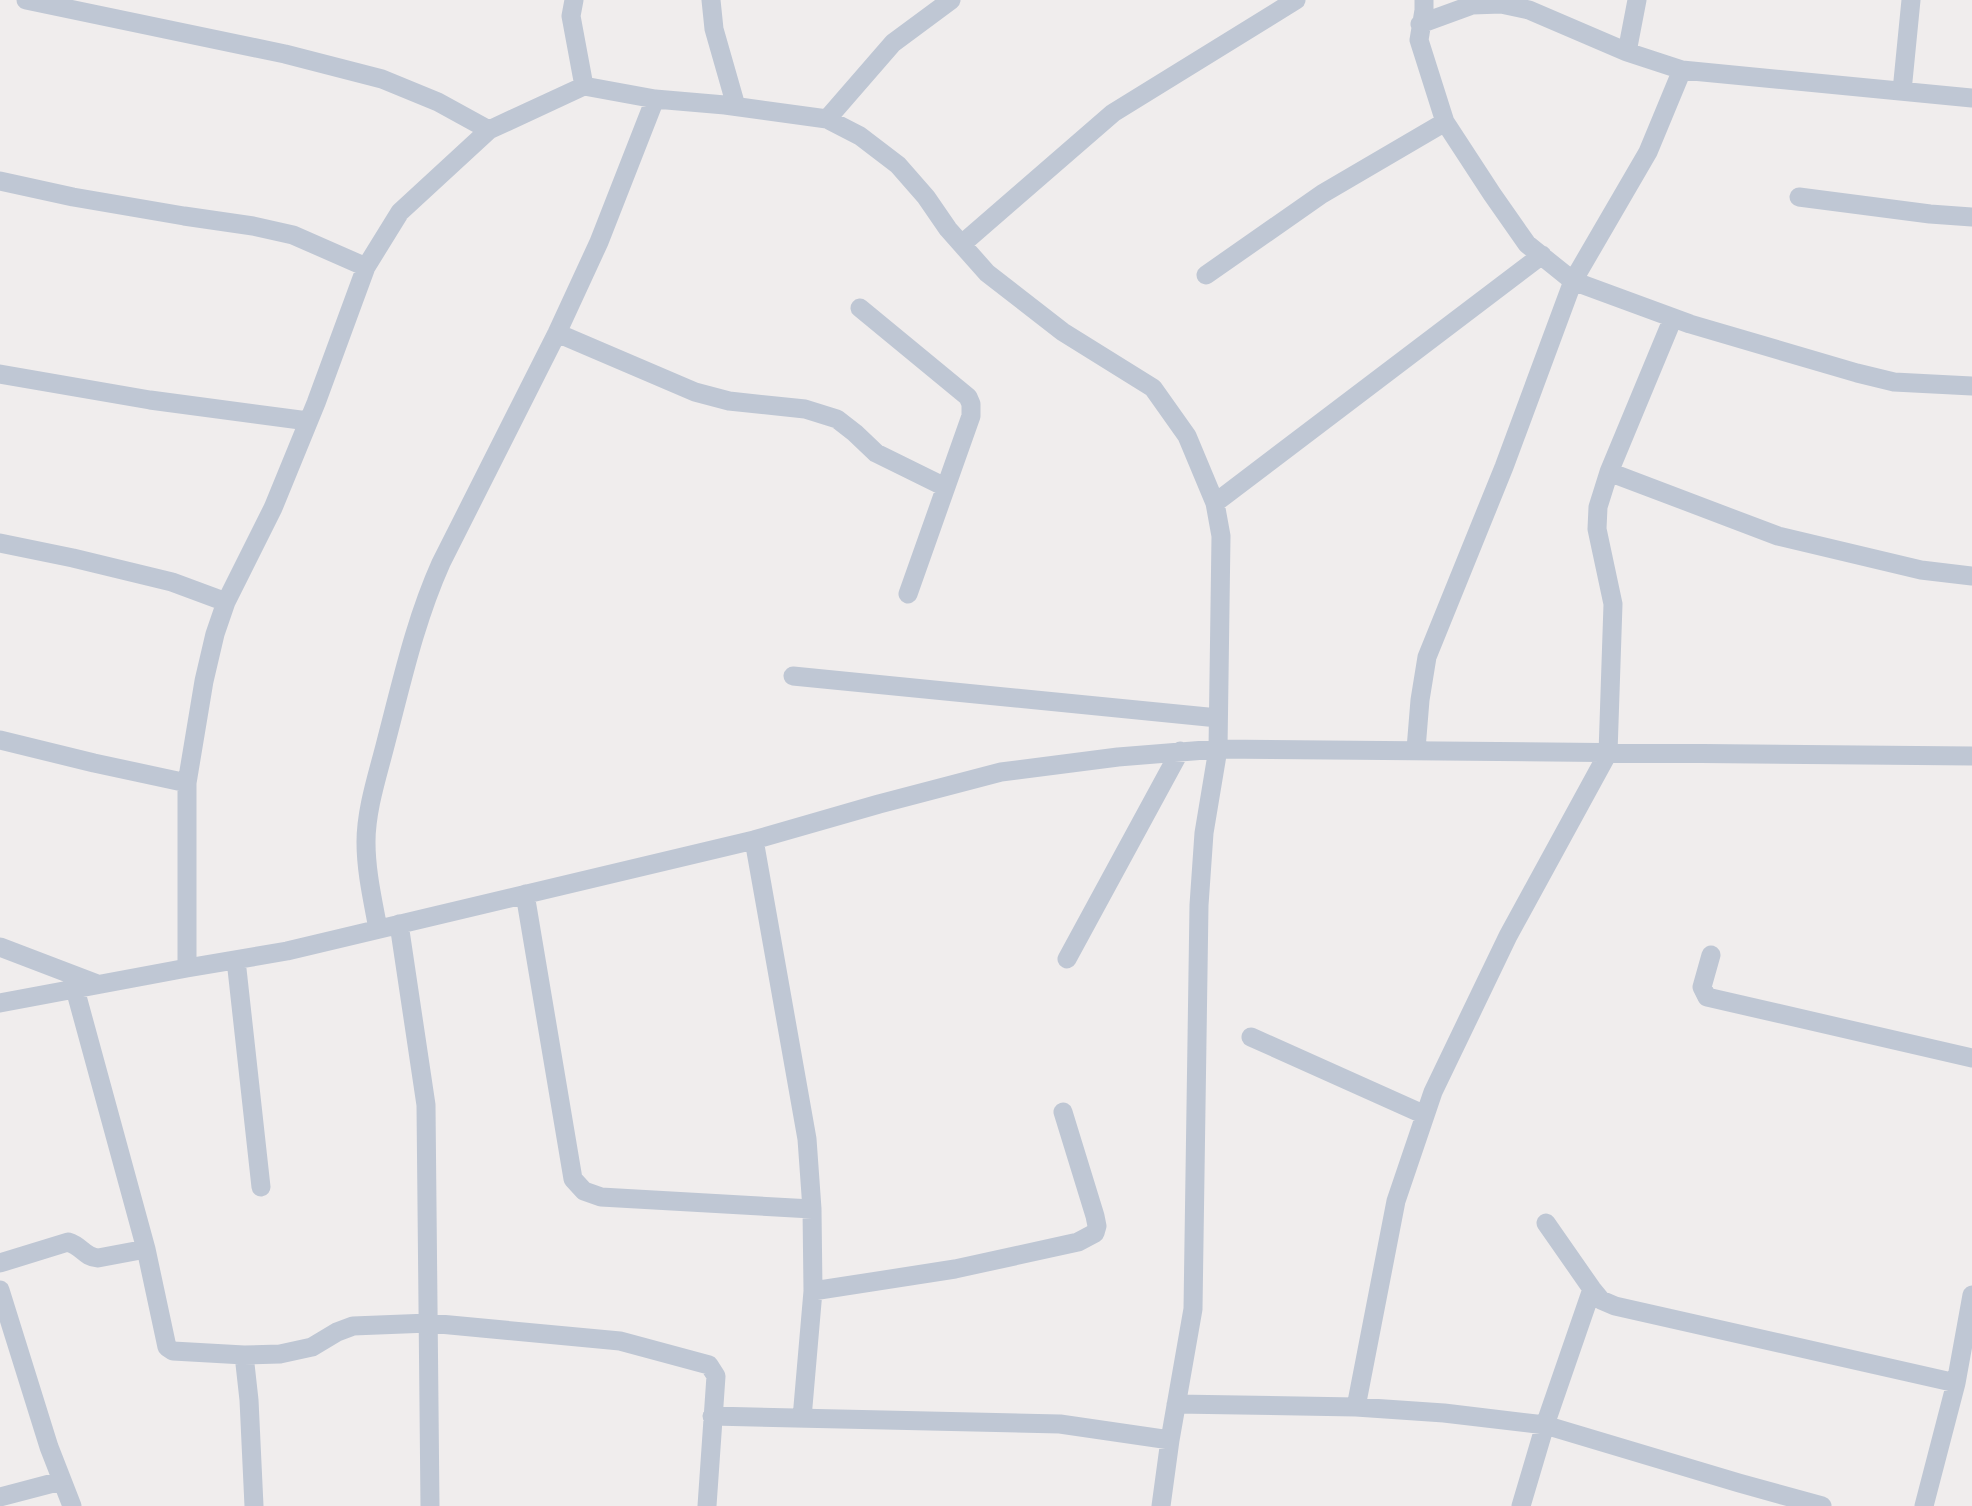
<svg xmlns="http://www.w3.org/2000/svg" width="1972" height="1506" font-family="'Fira Sans',sans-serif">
  <rect width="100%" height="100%" fill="#f0eded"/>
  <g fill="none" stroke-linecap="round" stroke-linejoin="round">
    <!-- minor -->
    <path stroke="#bfc7d4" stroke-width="19" d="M26,0L285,54L382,79L438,102L489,130
      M574,0L571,16L584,86
      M711,0L714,29L736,106
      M1424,0V10L1419,40L1445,122L1492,194L1527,244L1573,281L1690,324L1857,373L1894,382L1972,386
      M1637,0L1627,52L1682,70L1972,98
      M1420,24L1472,5L1501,4L1529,10L1627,52
      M1902,91L1911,0
      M827,119L893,43L951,0
      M0,181L73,197L184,216L253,226L293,235L366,267
      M1799,197L1930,214L1972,217
      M962,244L1113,113L1296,0
      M1206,275L1322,194L1445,122
      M860,308L968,397L971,404V416L908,594
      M557,333L695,392L729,401L805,409L837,419L855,433L876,453L945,487
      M0,374L150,400L308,421
      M1609,472L1778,536L1921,570L1972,576
      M1215,503L1542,255
      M0,543L73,558L172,582L226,602
      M793,676L1218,718
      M0,740L94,763L187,783
      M1416,749L1420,700L1427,657L1504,467L1573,281L1648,152L1682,70
      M754,840L807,1139L812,1209L813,1291L802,1418
      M525,894L573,1179L584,1191L601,1197L812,1209
      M399,924L426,1105L430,1506
      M378,929C373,901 366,872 366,842C366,809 378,774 386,742C402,681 415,621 441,563L557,333L599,242L655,99
      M0,947L97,984
      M1711,955L1702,987L1707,997L1972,1058
      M1067,959L1180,751
      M236,960L261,1187
      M187,968V783L204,681L215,634L226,602L273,508L316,403L366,267L400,212L489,130L584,86L655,99L725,105L827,119L860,136L898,165L926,197L948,229L987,273L1063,332L1153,388L1187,436L1215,503L1221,536L1218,749L1204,833L1199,905L1193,1309L1170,1440L1161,1506
      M75,989L146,1249L167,1347L173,1351L244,1355L280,1354L312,1347L337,1332L353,1326L429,1323L620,1341L709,1365L716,1376L707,1506
      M0,1003L187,968L287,951L754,840L879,804L1001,772L1118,757L1218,749L1972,756
      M1251,1037L1425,1115
      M1546,1223L1592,1289L1601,1300L1615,1306L1956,1383
      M0,1263L68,1242C82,1246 84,1257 98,1258L146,1249
      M0,1290L49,1447L72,1506
      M813,1291L955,1269L1078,1242L1095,1233L1097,1226L1095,1216L1063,1112
      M244,1355L249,1400L254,1506
      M1176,1404L1356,1407L1444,1413L1545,1425L1739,1483L1822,1506
      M1356,1407L1396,1201L1433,1092L1508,936L1608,753L1613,604L1597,529L1598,507L1609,472L1673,318
      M712,1416L1060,1424L1170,1440
      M0,1497L61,1481
      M1521,1506L1545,1425L1592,1289
      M1924,1506L1956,1383L1972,1295"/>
  </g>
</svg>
